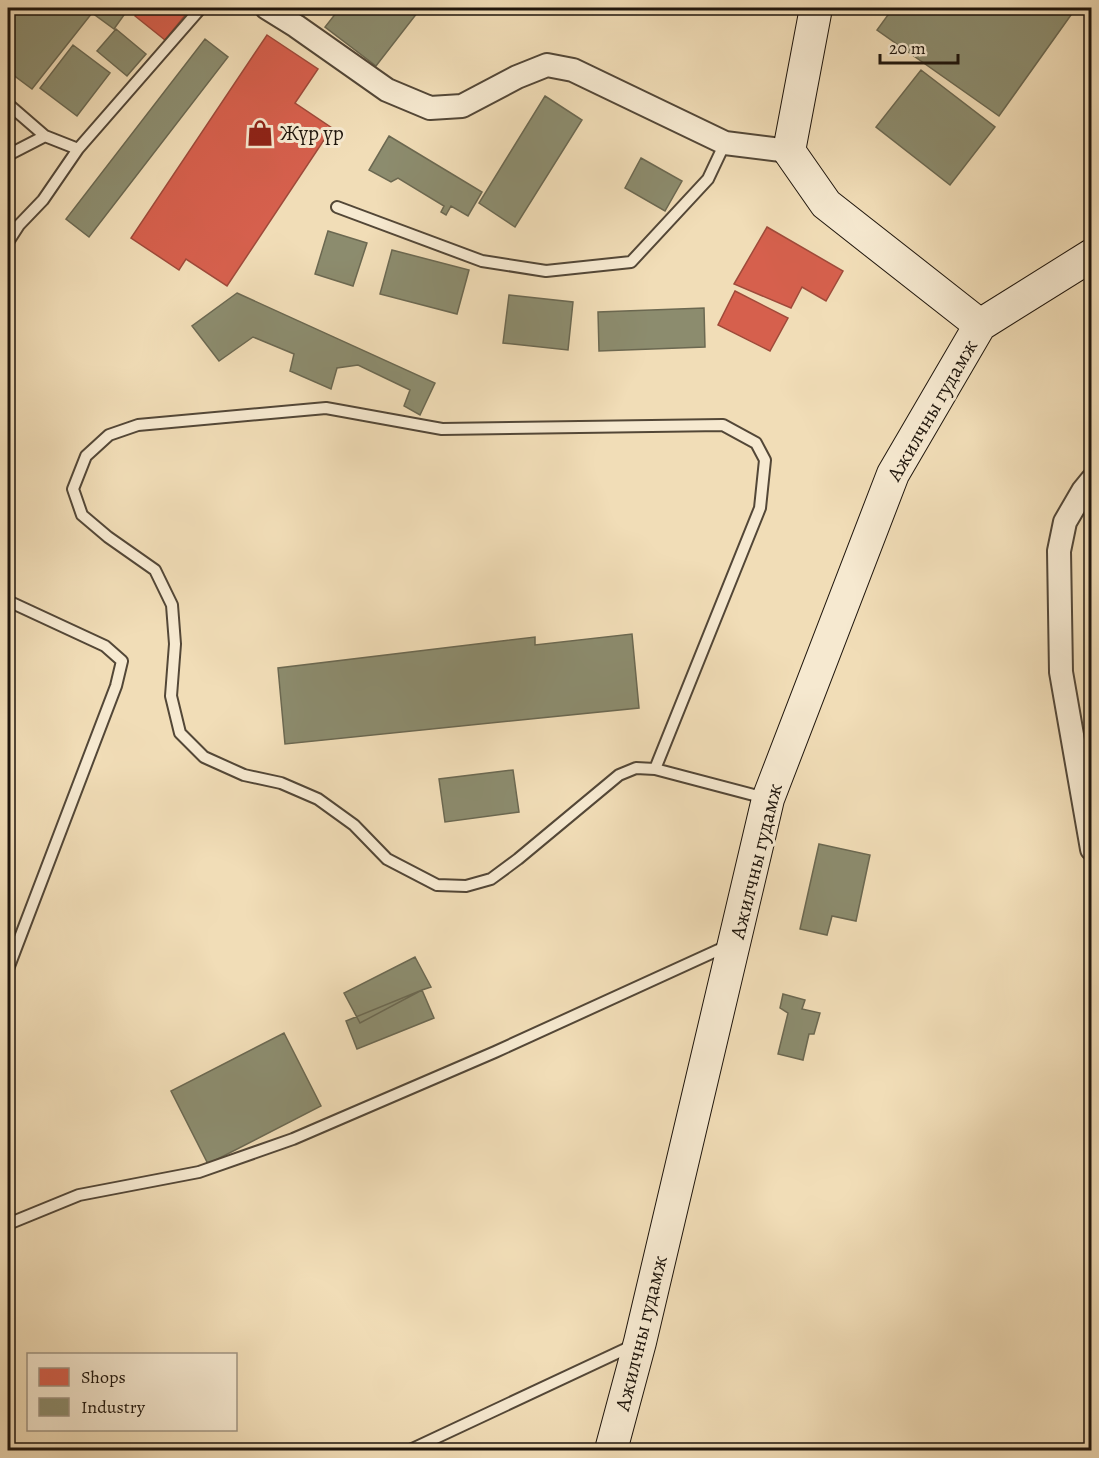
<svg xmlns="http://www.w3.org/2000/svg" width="1099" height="1458" font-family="Alegreya,serif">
  <rect width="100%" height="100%" fill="#f1ddb7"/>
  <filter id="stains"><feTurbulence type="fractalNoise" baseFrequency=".00333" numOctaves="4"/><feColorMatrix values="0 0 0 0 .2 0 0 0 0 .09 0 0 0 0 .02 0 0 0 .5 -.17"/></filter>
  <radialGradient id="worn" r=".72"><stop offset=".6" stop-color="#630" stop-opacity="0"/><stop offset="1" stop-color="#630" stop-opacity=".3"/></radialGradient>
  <!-- shops -->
  <path fill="#d6604d" stroke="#9f4a3a" stroke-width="1.5" d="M142,8H191L165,40L135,16Z
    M267,35L318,69L295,103L332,128L227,286L186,259L179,270L131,238Z
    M767,227L843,271L826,301L802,287L791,308L734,284Z
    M735,291L788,318L770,351L718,325Z"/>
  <!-- industry -->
  <path fill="#8c8c6e" stroke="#6b6851" stroke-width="1.5" d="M8,8H96L32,89L8,71V51L9,49L8,48Z
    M100,8H129L114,29L95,15Z
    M340,8H421L376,66L325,27Z
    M893,8H1076L999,116L877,30Z
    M116,29L146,54L127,76L97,51Z
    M205,39L228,57L89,237L66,219Z
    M73,45L110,73L77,116L40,88Z
    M921,70L995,127L950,185L876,127Z
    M545,96L582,120L515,227L479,203Z
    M389,136L482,192L468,216L451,206L446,215L441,212L444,206L398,178L391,182L369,170Z
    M641,158L682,181L665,211L625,188Z
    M328,231L367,243L353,286L315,274Z
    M392,250L469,270L457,314L380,294Z
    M237,293L435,383L420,415L404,406L410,390L358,365L337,368L331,389L290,371L294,354L253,337L219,361L192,326Z
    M509,295L573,302L568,350L503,343Z
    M704,308L705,347L599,351L598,312Z
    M632,634L639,708L285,744L278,668L535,637V645Z
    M513,770L519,812L445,822L439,779Z
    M819,844L870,855L856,921L832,916L827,935L800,929Z
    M415,957L431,987L422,990L360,1023L344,993Z
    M422,990L434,1018L357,1049L346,1021Z
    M783,994L805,1000L802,1009L820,1013L814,1034H809L803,1060L778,1054L788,1013L780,1008Z
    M284,1033L321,1106L208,1164L171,1091Z"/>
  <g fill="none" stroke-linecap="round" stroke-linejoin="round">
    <defs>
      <path id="lane" d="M8,104L45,136
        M8,156L12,153L45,136L78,149
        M337,207L482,261L546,271L631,262L708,179L725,143
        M8,242L19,225L43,200L78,149L201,8
        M8,601L105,646L122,661L116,686L8,969
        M655,769L760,508L765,460L756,443L723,425L442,429L326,408L138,425L109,435L86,456L73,489L82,515L108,537L155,570L172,605L175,644L171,696L180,733L204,757L244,775L281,783L318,799L354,825L387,859L437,885L466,886L491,879L518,859L619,775L636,768L655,769L765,798
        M8,1224L79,1195L199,1172L293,1139L495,1052L727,946
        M410,1450L634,1345"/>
      <path id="street" d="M267,8L296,26L387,90L430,108L462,106L517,77L547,65L573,70L725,143L789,151
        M1092,480L1083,491L1065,522L1059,551L1061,672L1092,849"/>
      <path id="secondary" d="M816,8L789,151L826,204L980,325
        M611,1450L640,1342L768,799L893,474L980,325L1092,255"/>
    </defs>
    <!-- lane casing -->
    <use href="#lane" stroke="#534737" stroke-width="14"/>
    <!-- street casing -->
    <use href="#street" stroke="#534737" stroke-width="26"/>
    <!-- secondary casing -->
    <use href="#secondary" stroke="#1e150c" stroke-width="34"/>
    <!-- lane -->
    <use href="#lane" stroke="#f6e9d0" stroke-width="10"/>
    <!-- street -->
    <use href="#street" stroke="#f6e9d0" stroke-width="22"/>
    <!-- secondary -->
    <use href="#secondary" stroke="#f6e9d0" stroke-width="32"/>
  </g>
  <!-- icons -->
  <defs>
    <symbol id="shop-bare" viewBox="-9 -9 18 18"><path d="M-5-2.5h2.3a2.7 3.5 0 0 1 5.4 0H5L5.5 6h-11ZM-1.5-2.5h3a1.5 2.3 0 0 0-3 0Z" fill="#8f2418" stroke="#f6e9d0" stroke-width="2.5" paint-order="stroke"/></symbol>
  </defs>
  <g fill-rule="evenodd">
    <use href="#shop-bare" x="241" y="114" width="38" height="38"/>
  </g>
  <g text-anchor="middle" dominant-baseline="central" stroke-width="6" stroke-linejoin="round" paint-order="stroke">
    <!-- poi labels -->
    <g font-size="21" fill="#1e150c" stroke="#f6e9d0" text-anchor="start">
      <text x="280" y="133">Жүр үр</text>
    </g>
    <!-- street labels -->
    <g font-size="21" fill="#1e150c" stroke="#f6e9d0">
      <text transform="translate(932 410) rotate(-60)">Ажилчны гудамж</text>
      <text transform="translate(756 861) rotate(-76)">Ажилчны гудамж</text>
      <text transform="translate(641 1333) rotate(-76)">Ажилчны гудамж</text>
    </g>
  </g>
  <!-- margin -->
  <rect width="1099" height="1458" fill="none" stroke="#f1ddb7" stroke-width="30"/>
  <rect x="9" y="9" width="1081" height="1440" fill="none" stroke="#1e150c" stroke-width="3"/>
  <rect x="15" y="15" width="1069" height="1428" fill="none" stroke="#1e150c" stroke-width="1.5"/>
  <!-- legend -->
  <rect x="27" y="1353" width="210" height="78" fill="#f6e9d0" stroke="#a09482" stroke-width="1.5"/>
  <rect x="39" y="1368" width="30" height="18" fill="#d6604d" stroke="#a09482" stroke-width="1.5"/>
  <text x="81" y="1383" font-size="18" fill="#1e150c">Shops</text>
  <rect x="39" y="1398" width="30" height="18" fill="#8c8c6e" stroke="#a09482" stroke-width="1.5"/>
  <text x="81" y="1413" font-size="18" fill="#1e150c">Industry</text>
  <!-- scale -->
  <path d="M880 54v9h78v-9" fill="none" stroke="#1e150c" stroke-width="3"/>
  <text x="889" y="54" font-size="18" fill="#1e150c" stroke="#f6e9d0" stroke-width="4.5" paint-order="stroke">20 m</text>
  <rect width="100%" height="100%" filter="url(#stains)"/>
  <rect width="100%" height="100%" fill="url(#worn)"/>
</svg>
